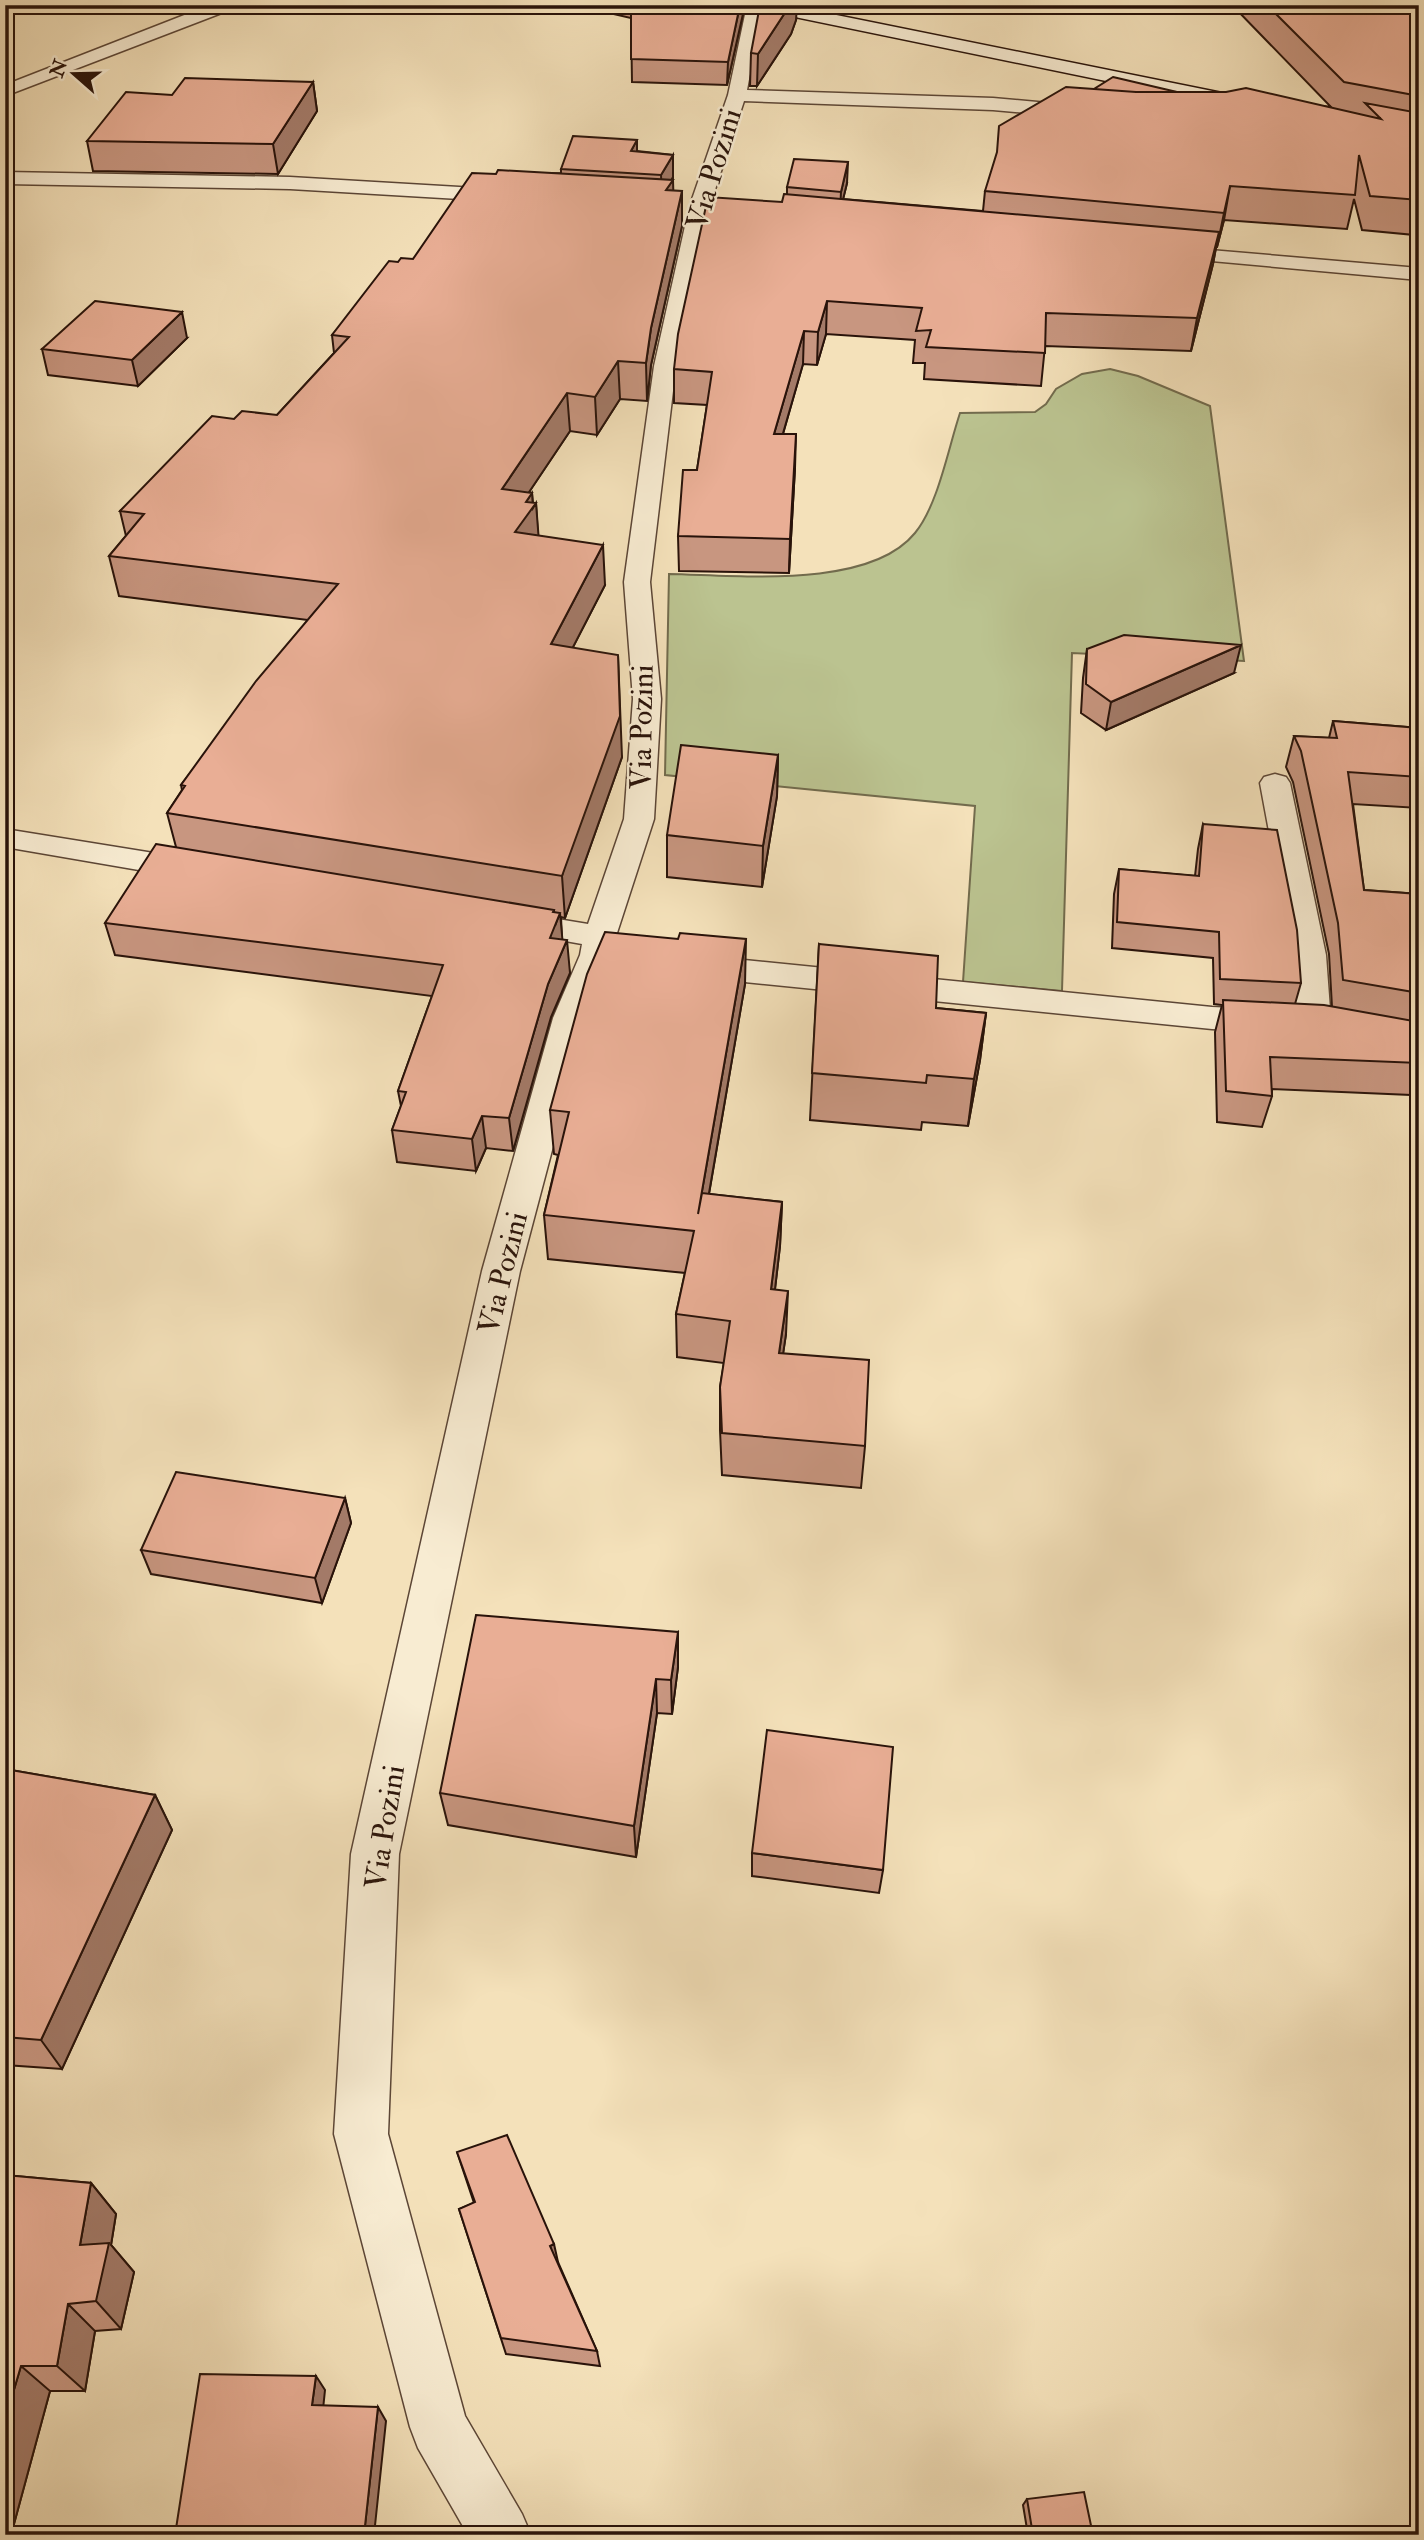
<svg xmlns="http://www.w3.org/2000/svg" width="1424" height="2540" font-family="'IM FELL Double Pica',serif">
  <rect width="100%" height="100%" fill="#f4e1ba"/>
  <filter id="stains"><feTurbulence type="fractalNoise" baseFrequency=".00286" numOctaves="4"/><feColorMatrix values="0 0 0 0 .2 0 0 0 0 .09 0 0 0 0 .02 0 0 0 .5 -.17"/></filter>
  <radialGradient id="worn" r=".72"><stop offset=".6" stop-color="#630" stop-opacity="0"/><stop offset="1" stop-color="#630" stop-opacity=".3"/></radialGradient>
  <!-- green -->
  <path fill="#bbc390" stroke="#726b4d" stroke-width="2" d="M1110,369L1138,376L1210,406L1244,661L1072,653L1062,991L963,982L975,806L665,775L669,574C735,575 869,590 915,533C938,505 948,449 960,413L1035,412L1046,404L1056,389L1082,374Z"/>
  <g fill="none" stroke-linecap="round" stroke-linejoin="round">
    <defs>
      <path id="street" d="M210,5H234L232,9L5,96V85Z
        M747,5H763L747,90L993,98L1081,106L1090,112L1081,118L993,110L744,101L709,208L676,366L650,582L661,699L654,819L616,936L614,955L587,1018L520,1271L399,1854L388,2134L465,2416L522,2514L531,2535H468L418,2448L410,2427L334,2134L351,1854L482,1271L553,1018L580,955L582,944L509,931L498,928L493,921L498,914L509,911L588,924L624,819L633,699L624,582L654,366L689,208L728,95Z
        M5,172L290,177L510,190L517,192L520,196L517,200L510,202L290,189L5,184Z
        M1163,246L1419,268V280L1156,256L1153,252L1156,248Z
        M1275,774L1286,777L1290,783L1326,955L1331,1023L1326,1031L1314,1034L1212,1029L695,977L683,974L678,966L683,958L695,955L1212,1007L1296,1011L1292,955L1260,783L1264,777Z
        M5,829L197,860L208,863L213,870L208,877L197,880L5,847Z"/>
      <path id="secondary" d="M753,5H787L1242,97L1251,103L1242,109L761,10Z"/>
    </defs>
    <!-- street casing -->
    <use href="#street" stroke="#5c4636" stroke-width="3"/>
    <!-- secondary casing -->
    <use href="#secondary" stroke="#29130a" stroke-width="3"/>
    <!-- street -->
    <use href="#street" fill="#f8ecd2" fill-rule="evenodd"/>
    <!-- secondary -->
    <use href="#secondary" fill="#f8ecd2" fill-rule="evenodd"/>
  </g>
  <!-- wall -->
  <path fill="#c89680" stroke="#29130a" stroke-width="2" d="M238,5H276L255,11Z
    M609,5H745L727,85L632,82L631,18L609,13Z
    M1232,5H1419V256H1413L1414,235L1362,230L1354,199L1347,229L1224,220L1217,247H1216L1213,264L1191,351L1045,346L1041,386L924,379L925,363H913L915,340L826,334L817,365L803,364L783,434L795,468L789,573L679,571L678,536L697,470L707,405L674,403V369L782,202L787,194V187L847,183L843,199L983,211L985,191L1094,89L1177,92L1331,107Z
    M796,20L791,34L757,86H750L751,53Z
    M313,82L317,111L278,174L93,171L87,141L172,95Z
    M637,151L673,155V177L672,180H673V191H682V226L651,365L647,401L620,399L597,435L570,431L529,492L532,493L533,503H536L538,536L605,585L573,647L622,757L565,918L561,917L562,939L570,973L551,1017L513,1151L486,1148L476,1171L397,1162L392,1130L401,1106L398,1091L432,996L115,955L105,923L176,847L167,813L182,790L181,785L308,620L119,596L109,556L126,536L120,511L234,419L277,415L334,353L332,335L398,262L413,259L496,174L561,173V169Z
    M187,338L138,386L48,375L42,349Z
    M1087,649L1234,673L1106,730L1081,713L1083,678Z
    M1333,721L1419,728V808L1353,804L1364,890L1419,894V1128L1411,1095L1272,1089V1096L1262,1127L1217,1122L1215,1032L1222,1005L1214,1004L1213,958L1112,948L1114,894L1119,869L1195,876L1198,849L1203,824L1301,983L1295,1004L1332,1007L1329,954L1293,782L1286,767L1294,736L1329,738Z
    M778,755L777,796L762,887L667,877V835Z
    M819,944L936,1008L986,1013L980,1060L968,1126L922,1122L921,1130L810,1120Z
    M745,984L709,1194L782,1202L780,1246L775,1289L786,1334L783,1353L865,1446L861,1488L722,1475L720,1430V1387L724,1363L677,1357L676,1314L685,1273L548,1259L544,1215L558,1155L554,1154L550,1110Z
    M345,1498L351,1523L322,1603L151,1574L141,1550Z
    M678,1632V1667L672,1714L657,1713L636,1857L448,1825L440,1793Z
    M5,1769L155,1795L172,1830L62,2069L5,2065Z
    M752,1853L883,1870L879,1893L752,1876Z
    M457,2152L558,2262L597,2351L600,2366L506,2354L459,2209L474,2203Z
    M5,2175L91,2183L116,2214L111,2245L134,2272L121,2329L95,2331L85,2391H50L11,2535H5Z
    M1027,2499L1093,2535H1028L1023,2505Z"/>
  <!-- shaded-wall -->
  <path fill="#a37a68" stroke="#29130a" stroke-width="2" d="M254,5H276L255,11Z
    M740,5H745L727,85L728,62Z
    M790,5H797L796,20L791,34L757,86L758,54Z
    M313,82L317,111L278,174L273,144Z
    M637,140V162L631,151Z
    M673,155V177L662,197L661,175Z
    M848,162L847,183L840,212L841,192Z
    M673,180L674,215L666,190Z
    M1230,186L1224,220L1217,247L1224,213Z
    M682,191V226L651,365L647,401L646,363L651,328Z
    M1219,232L1213,264L1191,351L1197,318Z
    M827,301L826,334L817,365L818,332Z
    M182,312L187,338L138,386L132,360Z
    M804,331L803,364L773,468L774,434Z
    M618,361L620,399L597,435L595,397Z
    M567,393L570,431L505,528L502,489Z
    M796,434L795,468L789,573L790,539Z
    M532,493L533,508L536,503L539,542L515,532L526,502Z
    M603,545L605,585L554,684L551,644Z
    M1241,645L1234,673L1106,730L1111,702Z
    M618,655L622,757L565,918L562,876Z
    M778,755L777,796L762,887L763,846Z
    M554,910L555,926L560,913L563,946L550,938Z
    M746,939L745,984L698,1257V1214Z
    M567,940L570,973L551,1017L513,1151L509,1118L548,984Z
    M986,1013L980,1060L968,1126L974,1079Z
    M482,1116L486,1148L476,1171L472,1139Z
    M782,1202L780,1246L770,1332L771,1289Z
    M788,1291L786,1334L777,1396L779,1353Z
    M345,1498L351,1523L322,1603L315,1578Z
    M678,1632V1667L672,1714L671,1680Z
    M656,1679L657,1713L636,1857L634,1826Z
    M155,1795L172,1830L62,2069L41,2040Z
    M91,2183L116,2214L111,2245L134,2272L121,2329L96,2301L80,2245Z
    M554,2244L558,2262L554,2263L550,2246Z
    M68,2304L95,2331L85,2391L57,2366Z
    M21,2366L50,2391L11,2535H5V2420Z
    M316,2376L325,2390L322,2419L312,2405Z
    M378,2407L386,2421L374,2535H364Z"/>
  <!-- building -->
  <path fill="#e9ae95" stroke="#29130a" stroke-width="2" d="M631,5H740L728,62L631,59Z
    M760,5H790L758,54L751,53Z
    M1267,5H1419V96L1344,82Z
    M1113,77L1177,92H1136L1094,89Z
    M185,78L313,82L273,144L87,141L126,92L172,95Z
    M1066,87L1136,92H1226L1246,88L1381,119L1365,103L1419,113V200L1370,196L1359,155L1355,195L1230,186L1224,213L985,191L997,152L999,126Z
    M573,136L637,140L631,151L673,155L661,175L561,169Z
    M794,159L848,162L841,192L787,187Z
    M498,170L673,180L666,190L682,191L651,328L646,363L618,361L595,397L567,393L502,489L532,493L526,502L536,503L515,532L603,545L551,644L618,655L620,716L562,876L167,813L185,786L181,785L256,681L338,584L109,556L144,514L120,511L212,416L234,419L242,411L277,415L349,337L332,335L389,261L398,262L401,258L413,259L472,173L496,174Z
    M784,194L1219,232L1197,318L1046,313L1045,353L926,347L931,330L916,331L922,308L827,301L818,332L804,331L774,434H796L790,539L678,536L683,470H697L712,372L674,369L678,334L708,197L782,202Z
    M95,301L182,312L132,360L42,349Z
    M1124,635L1241,645L1111,702L1086,684L1087,649Z
    M1333,721L1419,728V777L1348,772L1364,890L1419,894V993L1343,980L1338,923L1301,751L1294,736L1337,738Z
    M681,745L778,755L763,846L667,835Z
    M1203,824L1277,830L1297,930L1301,983L1220,979L1219,932L1117,922L1119,869L1199,876Z
    M156,844L554,910L553,912L560,913L550,938L567,940L548,984L509,1118L482,1116L472,1139L392,1130L406,1092L398,1091L443,965L105,923Z
    M605,932L678,939L680,933L746,939L698,1214L702,1193L782,1202L771,1289L788,1291L779,1353L869,1360L865,1446L722,1433L720,1387L730,1321L676,1314L694,1231L544,1215L569,1112L550,1110L587,974Z
    M819,944L938,956L936,1008L986,1013L974,1079L927,1075L926,1083L812,1073Z
    M1223,1000L1324,1005L1419,1022V1063L1270,1057L1272,1096L1226,1091Z
    M176,1472L345,1498L315,1578L141,1550Z
    M476,1615L678,1632L671,1680L656,1679L634,1826L440,1793Z
    M767,1730L893,1747L883,1870L752,1853Z
    M5,1769L155,1795L41,2040L5,2037Z
    M507,2135L554,2244L550,2246L597,2351L501,2338L459,2209L475,2202L457,2152Z
    M5,2175L91,2183L80,2245L109,2243L96,2301L68,2304L57,2366H21L5,2420Z
    M200,2374L316,2376L312,2405L378,2407L364,2535H175Z
    M1084,2492L1093,2535H1033L1027,2499Z"/>
  <g text-anchor="middle" dominant-baseline="central" stroke-width="5" stroke-linejoin="round" paint-order="stroke">
    <!-- street labels -->
    <g font-size="30" fill="#29130a" stroke="#f8ecd2">
      <text transform="translate(714 169) rotate(-73)">Via Pozini</text>
      <text transform="translate(642 727) rotate(-89)">Via Pozini</text>
      <text transform="translate(503 1273) rotate(-76)">Via Pozini</text>
      <text transform="translate(385 1827) rotate(-81)">Via Pozini</text>
    </g>
  </g>
  <!-- margin -->
  <rect width="1424" height="2540" fill="none" stroke="#f4e1ba" stroke-width="28"/>
  <rect x="7" y="7" width="1410" height="2526" fill="none" stroke="#29130a" stroke-width="3.5"/>
  <rect x="14" y="14" width="1396" height="2512" fill="none" stroke="#29130a" stroke-width="2"/>
  <!-- north arrow -->
  <g transform="translate(74 74) rotate(290)" stroke="#f8ecd2" stroke-width="5" paint-order="stroke">
  <path d="M0-5L12 26L0 18L-12 26Z" fill="#29130a"/>
  <text y="-10" font-size="19" font-weight="bold" text-anchor="middle" fill="#29130a">N</text>
  </g>
  <rect width="100%" height="100%" filter="url(#stains)"/>
  <rect width="100%" height="100%" fill="url(#worn)"/>
</svg>
